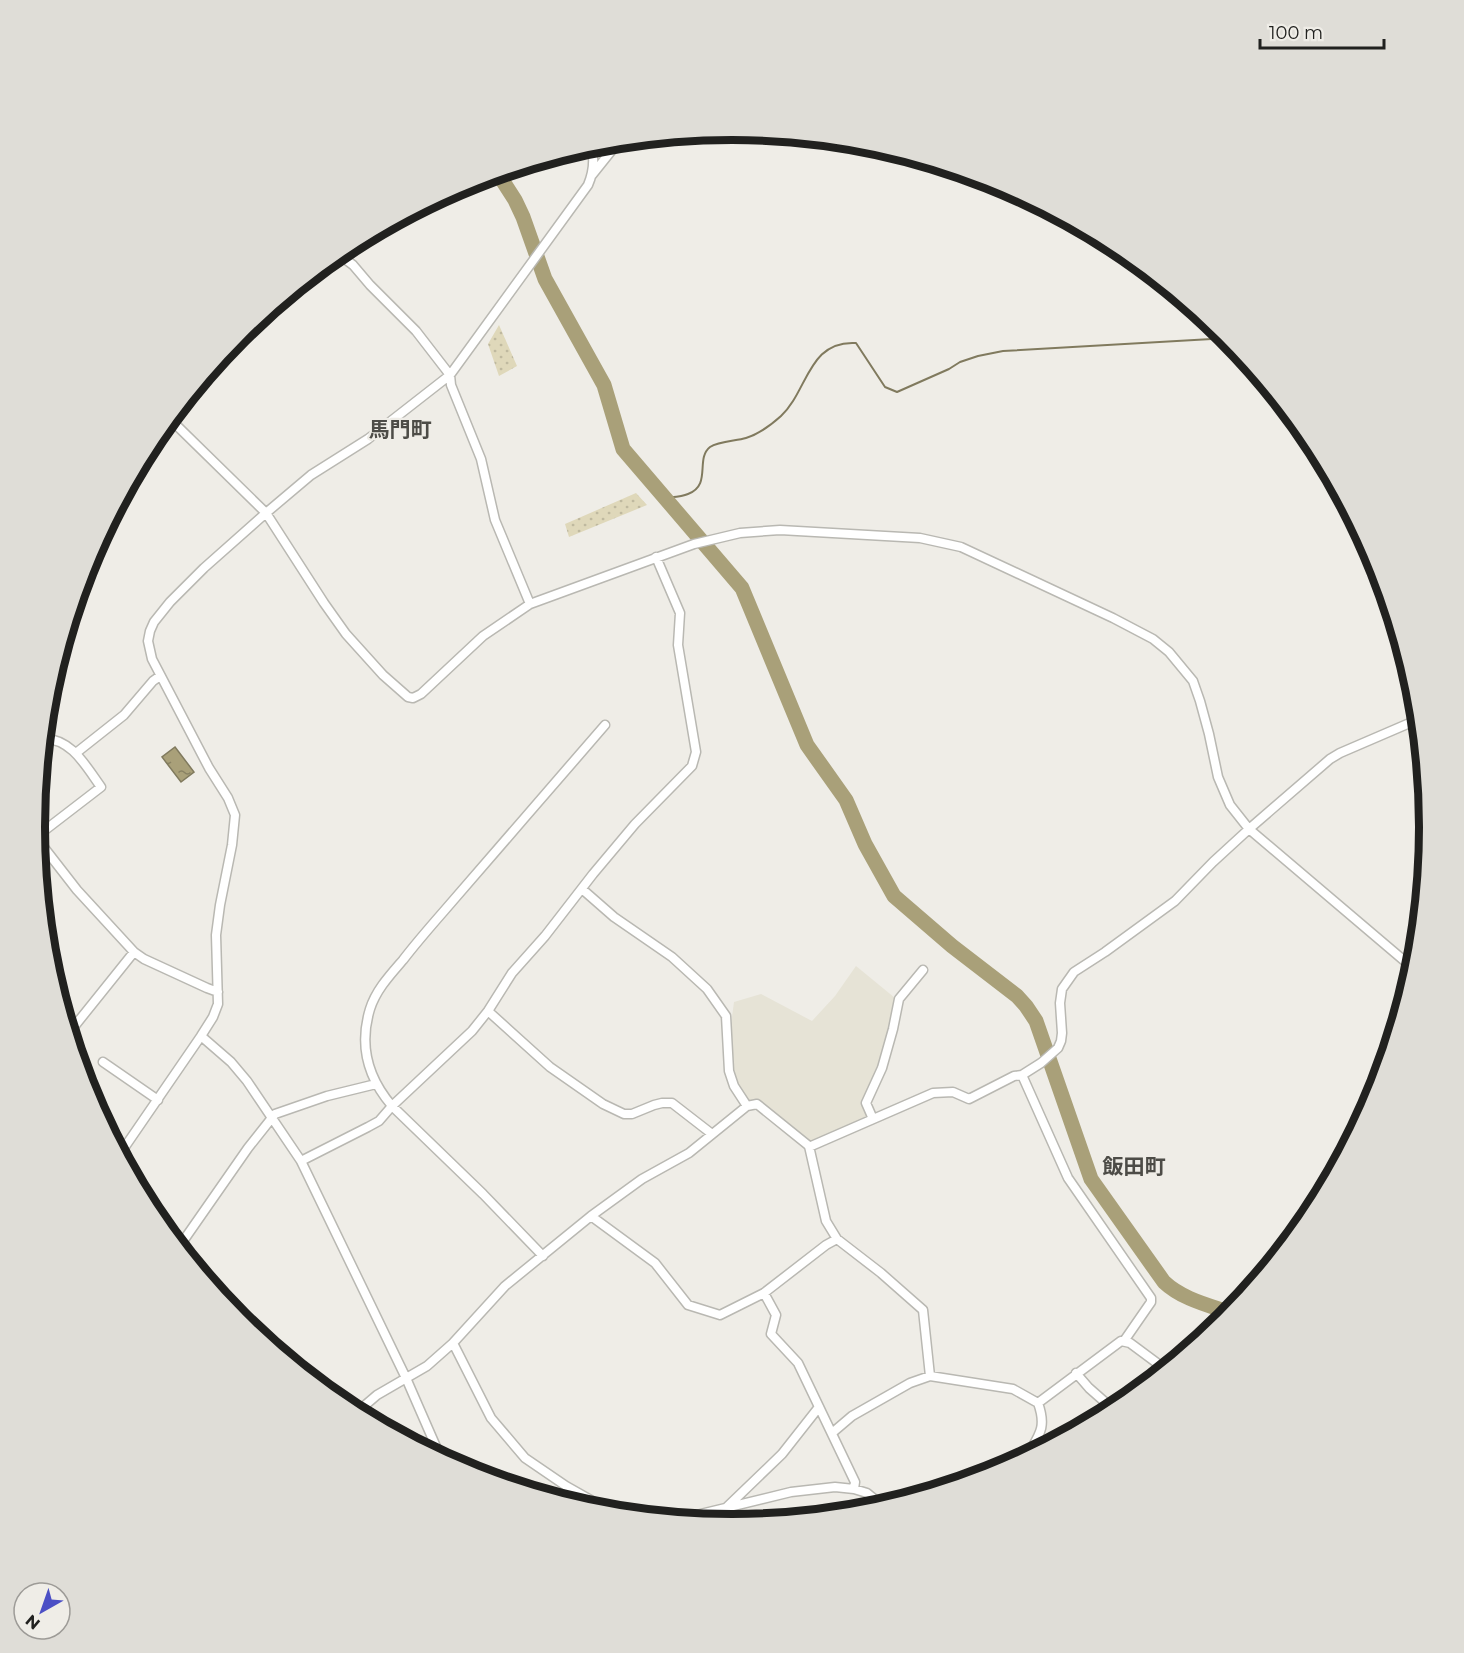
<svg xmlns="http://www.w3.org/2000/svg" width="1464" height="1653" font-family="Montserrat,'Noto Sans JP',sans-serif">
  <defs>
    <pattern id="grass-dots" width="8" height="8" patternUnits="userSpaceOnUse" patternTransform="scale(1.5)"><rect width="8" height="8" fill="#dfd8ba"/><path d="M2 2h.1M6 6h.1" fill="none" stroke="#bfb99f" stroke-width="1.8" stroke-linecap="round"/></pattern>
    <pattern id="water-ripples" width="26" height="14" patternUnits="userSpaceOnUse" patternTransform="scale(1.5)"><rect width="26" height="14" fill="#a9a079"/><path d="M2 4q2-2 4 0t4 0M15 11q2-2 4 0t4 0" fill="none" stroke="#898263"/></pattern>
  </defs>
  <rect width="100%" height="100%" fill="#efede7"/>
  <!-- built -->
  <path fill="#e6e3d6" d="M856,966L895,998L890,1027L878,1065L863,1104L868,1117L809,1143L758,1100L749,1101L744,1097L737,1085L732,1070L730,1032L734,1002L761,994L812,1021L835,996Z"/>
  <!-- grass -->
  <path fill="url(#grass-dots)" d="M499,325L517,366L499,376L488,344Z
    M636,493L647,505L569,537L565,524Z"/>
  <!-- water -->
  <path fill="url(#water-ripples)" stroke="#807a5e" stroke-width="1.5" d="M175,747L194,772L181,782L162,757Z"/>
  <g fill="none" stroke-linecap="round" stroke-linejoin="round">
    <!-- stream -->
    <path stroke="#807a5e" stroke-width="2" d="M665,498C672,497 681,497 688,494C712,485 695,459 710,447C719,441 736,441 746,438C759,434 771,425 781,416C808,391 808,340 856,343L885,387L897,392L949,369L960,362L978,356L1003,351L1229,338"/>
    <!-- river -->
    <path stroke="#a9a079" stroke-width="15" d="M497,172L515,200L523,217L545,279L604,385L623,449L742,588L807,745L846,800L865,844L894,896L952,946L1017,996L1026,1006L1036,1021L1091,1179L1164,1282C1182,1299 1208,1305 1231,1313"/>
    <defs>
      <path id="minor" d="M592,175L620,140
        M337,253L353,265L370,285L416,331L450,375L451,385L481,459L495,520L530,604
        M169,418L266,513L324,603L346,634L383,675L408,697L413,698L421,694L483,636L530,604L694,544L740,533L780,530L920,538L961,547L1113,618L1153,639L1169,652L1193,681L1200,701L1209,734L1218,777L1230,805L1249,829L1414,969
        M76,753L124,715L153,681L160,676
        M35,836L77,890L134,952L144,959L207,988L218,992
        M36,837L101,787C87,768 71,737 43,739
        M582,889L614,917L672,957L707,989L726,1016L729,1071L734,1086L747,1106
        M488,1011L550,1067L603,1104L624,1114H632L654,1105L662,1103H672L712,1134
        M69,1033L134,952
        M201,1036L231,1062L247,1081L301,1161L406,1378L437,1449L436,1456
        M103,1062L158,1100
        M1022,1075L1068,1178L1151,1298V1302L1124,1341
        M873,1119L866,1103L882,1068L893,1029L899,999L923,970
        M809,1147L933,1093L953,1092L969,1099L1014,1076L1022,1075L1041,1063L1058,1048L1061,1041L1062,1033L1060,1003L1062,989L1074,972L1105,952L1175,901L1213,862L1249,829L1330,759L1340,753L1419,719
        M120,1154L201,1036L213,1017L218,1004L216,935L220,905L232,845L235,815L228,798L209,768L152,659L148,641L150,631L154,622L170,602L204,568L266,513L311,475L368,439L450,375L588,185C594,171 595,159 591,144
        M301,1161L368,1127L379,1121L392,1106L472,1031L488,1011L512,973L545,936L593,874L635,824L692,766L696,752L678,645L680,613L656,557
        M591,1216L655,1263L688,1305L720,1315L764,1293L826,1245L837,1239
        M179,1247L248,1148L275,1114L327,1096L376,1084
        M543,1256L483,1194L392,1106C368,1078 359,1045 370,1009C376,990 390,975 403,960C416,943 430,927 444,911C498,849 551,787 605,725
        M764,1293L776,1315L771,1334L798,1363L855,1482L854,1489
        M453,1343L505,1286L591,1216L642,1179L689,1153L747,1106L757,1104L809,1146L826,1221L837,1239L881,1273L923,1310L930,1376
        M1076,1373L1089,1388L1114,1410
        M356,1413L377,1395L427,1366L453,1343L491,1418L525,1458L566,1486L612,1512
        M832,1433L852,1416L910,1383L930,1376L1013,1389L1038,1403L1121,1341L1130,1343L1165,1369
        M1027,1456C1039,1435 1047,1428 1038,1403
        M988,1474L994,1466L1002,1469
        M727,1507L782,1454L819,1407
        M680,1519L791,1492L835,1487L854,1489L867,1493L883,1506"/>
    </defs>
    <!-- minor casing -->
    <use href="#minor" stroke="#b9b8b2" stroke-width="11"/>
    <!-- minor -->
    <use href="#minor" stroke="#fff" stroke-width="8"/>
  </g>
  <g text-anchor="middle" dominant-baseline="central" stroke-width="4.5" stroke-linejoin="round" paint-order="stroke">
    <!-- quarter labels -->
    <g font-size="21" font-weight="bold" fill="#4d4c47" stroke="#efede7">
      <text x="400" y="429">馬門町</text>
      <text x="1134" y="1166">飯田町</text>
    </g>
  </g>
  <!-- crop -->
  <path d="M0 0H1464V1653H0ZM45 827a687 687 0 1 1 1374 0a687 687 0 1 1-1374 0Z" fill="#dfddd7" fill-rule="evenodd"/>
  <path fill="none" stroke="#21211f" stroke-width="8" d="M45 827a687 687 0 1 1 1374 0a687 687 0 1 1-1374 0Z"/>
  <!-- north arrow -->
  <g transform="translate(42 1611) rotate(220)"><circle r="28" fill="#efede7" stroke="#9d9b97" stroke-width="1.5"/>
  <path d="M0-4.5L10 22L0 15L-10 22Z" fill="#4b4fc5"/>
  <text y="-9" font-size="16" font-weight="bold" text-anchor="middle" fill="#21211f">N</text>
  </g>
  <!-- scale -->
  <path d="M1260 39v9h124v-9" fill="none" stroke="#21211f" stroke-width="3"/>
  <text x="1269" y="39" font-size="18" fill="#21211f" stroke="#efede7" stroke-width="4.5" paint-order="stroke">100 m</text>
</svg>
